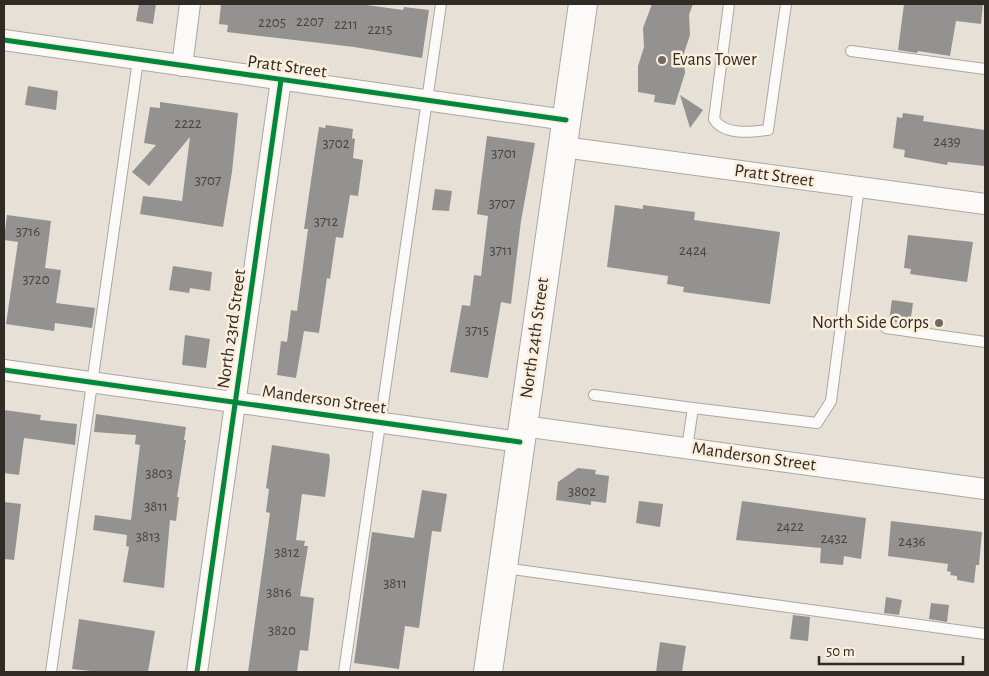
<svg xmlns="http://www.w3.org/2000/svg" width="989" height="676" font-family="'Alegreya Sans',sans-serif">
  <rect width="100%" height="100%" fill="#e6e0d6"/>
  <!-- building -->
  <path fill="#949290" d="M139,4H156L153,24L136,21Z
    M221,4H359L403,10L404,7L429,10L422,58L354,47L227,32L228,25L219,24Z
    M652,4H693L689,15L690,35L684,53L685,73L675,105L654,102L655,95L638,92V66L644,47L643,28Z
    M904,4H983L981,24L956,21L950,56L918,51L917,53L898,50Z
    M28,86L58,91L56,110L25,105Z
    M680,95L703,110L690,128Z
    M160,102L238,113L232,172L223,227L140,214L143,196L182,201L190,137L149,186L132,172L156,145L144,143L150,107L160,108Z
    M903,113L924,116L923,121L985,130V166L948,162L947,165L904,157L905,150L893,148L897,117L902,118Z
    M326,125L353,129L352,138L355,139L353,158L363,160L358,196L350,195L343,238L336,237L330,279L327,278L319,333L304,331L296,378L277,375L281,341L287,342L291,310L297,311L308,229H304L313,167L319,127L325,128Z
    M487,136L535,143L521,221L511,304L501,302L488,378L450,372L462,305L470,306L474,275L481,276L488,216L477,214Z
    M435,189L452,191L449,211L432,210Z
    M615,205L643,209V205L695,212L694,220L780,232L770,304L683,292L684,287L667,284L668,276L607,267Z
    M7,215L51,221L45,268L61,270L56,303L95,308L92,328L55,323L54,331L6,324L18,242L4,240Z
    M908,235L973,242L967,282L910,274L911,269L904,268Z
    M173,266L212,272L210,291L190,288L189,293L169,290Z
    M892,300L913,303L910,324L889,321Z
    M185,335L210,339L206,368L182,365Z
    M4,410L41,415L40,420L77,424L75,445L24,438L19,475L4,473Z
    M96,414L186,427L184,440H186L177,497H179L176,521L170,520L164,588L123,582L129,547L126,546L127,535L93,530L95,515L131,520L140,445L135,444L136,435L94,432Z
    M272,445L329,454L330,460L325,497L302,494L296,540L305,541L304,546H308L300,596L314,598L308,651L300,650L297,672H248L270,513L266,512L269,489L266,488Z
    M578,468L596,470L595,474L609,476L606,503L591,501V505L556,500L558,482Z
    M422,490L447,494L441,532L432,531L419,628L405,626L399,669L354,663L372,532L414,538Z
    M639,501L663,504L660,527L636,523Z
    M742,501L866,518L861,559L844,556L843,565L820,563L821,548L736,540Z
    M4,502L21,504L14,560L4,559Z
    M891,521L982,532L979,565H976L974,583L957,580V576L950,575L951,572L947,571L948,564L888,556Z
    M886,597L902,600L899,615L884,613Z
    M931,603L949,605L947,622L929,619Z
    M793,615L810,617L808,641L790,639Z
    M79,619L155,631L148,672H100L72,669Z
    M660,642L686,646L682,672H656Z"/>
  <g fill="none" stroke-linecap="round" stroke-linejoin="round">
    <defs>
      <path id="lane" d="M729,4L714,119C724,136 752,132 768,130L786,4
        M851,51L985,69
        M886,328L985,342
        M594,395L693,408L687,448
        M693,408L817,423L831,401L859,187
        M504,568L985,634
        M51,672L138,60
        M344,672L441,4"/>
      <path id="street" d="M4,40L566,120
        M182,66L190,4
        M563,147L985,204
        M4,370L520,442
        M523,426L985,489
        M197,672L281,80"/>
      <path id="secondary" d="M488,672L583,4"/>
    </defs>
    <!-- lane casing -->
    <use href="#lane" stroke="#aca7a0" stroke-width="12"/>
    <!-- street casing -->
    <use href="#street" stroke="#aca7a0" stroke-width="22"/>
    <!-- secondary casing -->
    <use href="#secondary" stroke="#aca7a0" stroke-width="30"/>
    <!-- lane -->
    <use href="#lane" stroke="#fbfaf9" stroke-width="10"/>
    <!-- street -->
    <use href="#street" stroke="#fbfaf9" stroke-width="20"/>
    <!-- secondary -->
    <use href="#secondary" stroke="#fbfaf9" stroke-width="28"/>
    <defs>
      <path id="cycleway" d="M4,40L566,120
        M4,370L520,442
        M197,672L281,80"/>
    </defs>
    <!-- cycleway casing -->
    <use href="#cycleway" stroke="#fbeedc" stroke-width="8"/>
    <!-- cycleway -->
    <use href="#cycleway" stroke="#00873e" stroke-width="5"/>
  </g>
  <!-- markers -->
  <g fill="#706a62" stroke="#fbeedc" stroke-width="2">
    <circle cx="662" cy="60" r="5"/>
    <circle cx="939" cy="323" r="5"/>
  </g>
  <g text-anchor="middle" dominant-baseline="central" stroke-width="5" stroke-linejoin="round" paint-order="stroke">
    <!-- number labels -->
    <g font-size="15" fill="#49453f">
      <text x="310" y="21">2207</text>
      <text x="272" y="22">2205</text>
      <text x="346" y="24">2211</text>
      <text x="380" y="29">2215</text>
      <text x="188" y="123">2222</text>
      <text x="947" y="141">2439</text>
      <text x="336" y="143">3702</text>
      <text x="504" y="153">3701</text>
      <text x="208" y="180">3707</text>
      <text x="502" y="203">3707</text>
      <text x="326" y="221">3712</text>
      <text x="28" y="231">3716</text>
      <text x="501" y="250">3711</text>
      <text x="693" y="250">2424</text>
      <text x="36" y="279">3720</text>
      <text x="477" y="330">3715</text>
      <text x="159" y="473">3803</text>
      <text x="582" y="491">3802</text>
      <text x="156" y="506">3811</text>
      <text x="790" y="526">2422</text>
      <text x="148" y="536">3813</text>
      <text x="834" y="538">2432</text>
      <text x="912" y="541">2436</text>
      <text x="287" y="552">3812</text>
      <text x="395" y="583">3811</text>
      <text x="279" y="592">3816</text>
      <text x="282" y="630">3820</text>
    </g>
    <!-- poi labels -->
    <g font-size="18" fill="#302b24" stroke="#fbeedc" text-anchor="start">
      <text x="672" y="60">Evans Tower</text>
      <text x="929" y="323" text-anchor="end">North Side Corps</text>
    </g>
    <!-- street labels -->
    <g font-size="18" fill="#302b24" stroke="#fbeedc">
      <text transform="translate(287 67) rotate(8)">Pratt Street</text>
      <text transform="translate(774 176) rotate(8)">Pratt Street</text>
      <text transform="translate(232 329) rotate(-82)">North 23rd Street</text>
      <text transform="translate(535 338) rotate(-82)">North 24th Street</text>
      <text transform="translate(324 400) rotate(8)">Manderson Street</text>
      <text transform="translate(754 457) rotate(8)">Manderson Street</text>
    </g>
  </g>
  <!-- border -->
  <rect width="989" height="676" fill="none" stroke="#302b24" stroke-width="10"/>
  <!-- scale -->
  <path d="M819 656v8h144v-8" fill="none" stroke="#302b24" stroke-width="2.5"/>
  <text x="826" y="656" font-size="15" fill="#302b24" stroke="#fbeedc" stroke-width="4" paint-order="stroke">50 m</text>
</svg>
